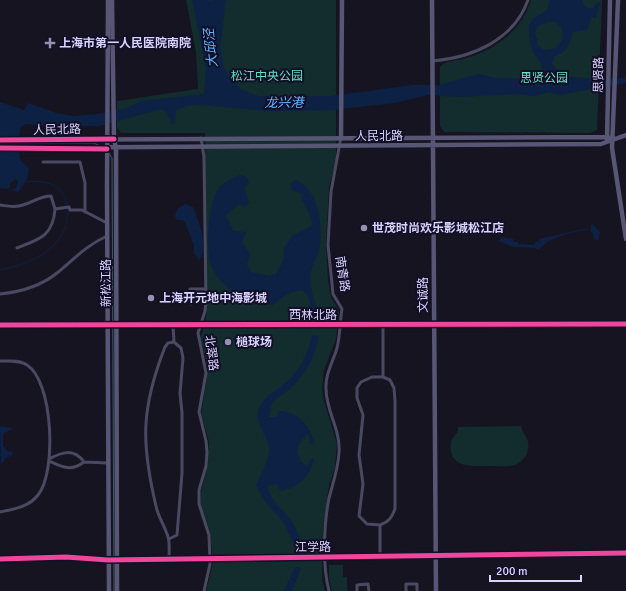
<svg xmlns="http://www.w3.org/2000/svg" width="626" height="591" font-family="Signika,'Noto Sans SC',sans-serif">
  <rect width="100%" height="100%" fill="#161421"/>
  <!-- green -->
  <path fill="#132c2d" d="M186,0H336V160L329,188L326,243L328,280L331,297L339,311L336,339L324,370L322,389L324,401L337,444L335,467L329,485L323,528L322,578L325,591H206L213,563L210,532L200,504L201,492L207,467L209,442L201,414L207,374L206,360L200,337C208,324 207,299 206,285L205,133H121L117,128V101L198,89L196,52Z
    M531,0H602L597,130L590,133L444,132L440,126V67C445,60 458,61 466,58C495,50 522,30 531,0Z
    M521,426C522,434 531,439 528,449C527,456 522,462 515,465C508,467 498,466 490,466C471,466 447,469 451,441L458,431V427Z
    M329,565H343V577H347V591H332L329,579Z"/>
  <!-- water -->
  <path fill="#0d2144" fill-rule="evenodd" d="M192,0H209L211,2L213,0H226L220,47L224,68L233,81L242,90L258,96H332L412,85H439L478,74L496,78H535C550,70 538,60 533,52C530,45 527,28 531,21C534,17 543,13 547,10L550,0H583V4L587,8H593L598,2L600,3L596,18L591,17L587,30L573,32C569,44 568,52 555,56L552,64L562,76L598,79L599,81L626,77V83L558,95L549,92L534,96L513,94L459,97L428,95L394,103L332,110L269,111L200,105L187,106L176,110L175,123L172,125L167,113L162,109L99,126H47L25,124L20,128C20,138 18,149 20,158C21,163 25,163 28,167C32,172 22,188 18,192L12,190L16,188L18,181L15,179L9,185L11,186L8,189L0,188V102L24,110L28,103L57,113L72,116L97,114L127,108L142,101L204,94L206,69ZM549,21L555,22L562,28L563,39L556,48L545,50L538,46L535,32L538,27Z
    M239,175L247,177L249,183L244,188L249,203L245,207L239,204L226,215L233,231L246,232L242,242L250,254L247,264L251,272L269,276L276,274L283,261L284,248L293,235L312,226C312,210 302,208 301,193L292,191L290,184L295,180C319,187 324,230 319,251C316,259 311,268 310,277C310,289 315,302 318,314H313L308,296L302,290C289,291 283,298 272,305L262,303L253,305C237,296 221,285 212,268C205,254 208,200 219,188C224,182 233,178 239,175Z
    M185,204L193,207C199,222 209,245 199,261L194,253V246L185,222L182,220H176L175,215L178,208Z
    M593,224L600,232L598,240L594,239L593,233L590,230C580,230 553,236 545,244C542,246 541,248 538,250L536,248L513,247L498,241L502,237L513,239V242H518V244L535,245V242H539V239L583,229L591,230V225Z
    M312,335H318C317,355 306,373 292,387C279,400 271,395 269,417H277L279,411C297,411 311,426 314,443L311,444L308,434C295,444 294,457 307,467L311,458L314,459C309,478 299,487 280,491L278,484L268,485C268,499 282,509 290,519C295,526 299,534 301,542L297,545L294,544L283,521L265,502L256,485C261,473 270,460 269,447C267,435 254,421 259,408C262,399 275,391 283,385C299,372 308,355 312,335Z
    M0,426L12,428V429L3,434V445L7,451L13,452L12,456L7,457L1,465Z
    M295,567L301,568L292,591H284Z"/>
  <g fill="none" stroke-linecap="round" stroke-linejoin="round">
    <!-- stream -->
    <path stroke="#0d2144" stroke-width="1" d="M24,182C44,180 64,182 67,206
      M0,270C32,264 71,246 67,209"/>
    <!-- street -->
    <path stroke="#4a4962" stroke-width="3" d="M432,61C472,58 514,40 528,0
      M201,138L204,157L206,302L205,311L198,333L206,373L199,412L206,441L207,452L206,466L199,490V504L209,535L210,564L204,591
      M43,162H80L85,183V212
      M0,205C8,206 15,208 23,205C33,202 40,196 51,196L55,209L69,207L70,210H82L107,223
      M17,248C40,239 53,236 55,209
      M0,294C20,292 41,286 57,273C74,259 87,245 107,236
      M191,304L190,289H205
      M383,325V377
      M0,361C9,361 20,360 27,365C53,381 57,472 38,495C29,507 14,509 0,512
      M49,459C62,452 74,448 84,462L108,463
      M49,461C62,467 71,472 84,462
      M380,525C389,522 392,517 395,509V401L394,388L390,380L383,377H372L361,382L357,388V398L363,415L359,455L363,484L359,516L367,524L380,525V557
      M169,539L177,535L182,473V413L180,393L183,358L181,348L174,342
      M169,558C169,552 170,543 168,537C165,526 158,517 156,506C141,443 141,408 165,347L168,343L174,342L173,325
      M329,591C322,565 324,523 329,498C333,483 338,469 339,453C341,430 326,411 326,389C325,374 333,362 337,348C340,337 340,321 342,309L333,294L328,245L331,192L341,137
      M357,591V585L368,584L369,591
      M406,591V584H417V591"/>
    <!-- secondary -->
    <path stroke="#575674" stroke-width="4.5" d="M108,0L107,188L109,591
      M112,0L114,139L116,148L117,591
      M432,0L436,591
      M618,0L612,148L626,239
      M341,137L342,0
      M0,140L607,137L613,139
      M607,140L610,0
      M0,148L601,144L626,135
      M0,325L626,324
      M0,559L66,557L108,560L626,553"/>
    <!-- tram -->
    <path stroke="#43596b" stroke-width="1" d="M0,143H94L106,149L112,158L114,591"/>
    <defs>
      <path id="cycleway" d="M0,140L114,139
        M0,148L107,149
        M0,325L626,324
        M0,559L66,557L108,560L626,553"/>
    </defs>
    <!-- cycleway casing -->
    <use href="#cycleway" stroke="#130f26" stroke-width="8"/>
    <!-- cycleway -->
    <use href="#cycleway" stroke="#ed469a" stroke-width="5"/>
  </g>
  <!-- markers -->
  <g fill="#9591b1" stroke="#130f26" stroke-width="1.5">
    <path d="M48 37h4v4h4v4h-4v4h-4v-4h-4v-4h4z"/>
    <circle cx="364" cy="228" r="4"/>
    <circle cx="151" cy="298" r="4"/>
    <circle cx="228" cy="342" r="4"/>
  </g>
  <g text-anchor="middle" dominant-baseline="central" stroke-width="4" stroke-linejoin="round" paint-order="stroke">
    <!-- poi labels -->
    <g font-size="12" font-weight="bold" fill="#d9d4ff" stroke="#130f26" text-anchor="start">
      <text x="59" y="43">上海市第一人民医院南院</text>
      <text x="372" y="228">世茂时尚欢乐影城松江店</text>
      <text x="159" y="298">上海开元地中海影城</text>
      <text x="236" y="342">槌球场</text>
    </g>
    <!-- street labels -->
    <g font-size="12" fill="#d9d4ff" stroke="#130f26">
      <text transform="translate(599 75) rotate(-89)">思贤路</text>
      <text transform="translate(57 130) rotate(-1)">人民北路</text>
      <text x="379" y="136">人民北路</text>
      <text transform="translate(342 274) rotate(81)">南青路</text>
      <text transform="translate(106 283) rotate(-90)">新松江路</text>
      <text transform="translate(423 295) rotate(-90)">文诚路</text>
      <text x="313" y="315">西林北路</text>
      <text transform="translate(211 353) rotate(82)">北翠路</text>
      <text x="313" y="547">江学路</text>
    </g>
    <!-- park labels -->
    <g font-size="12" fill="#5fe0c0" stroke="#130f26">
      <text x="267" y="76">松江中央公园</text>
      <text x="544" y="78">思贤公园</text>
    </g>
    <!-- water labels -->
    <g font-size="13" font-style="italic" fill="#62b6ff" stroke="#130f26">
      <text transform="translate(211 48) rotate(-96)">大邱泾</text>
      <text transform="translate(284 103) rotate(-1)">龙兴港</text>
    </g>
  </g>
  <!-- scale -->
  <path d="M490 575v6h91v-6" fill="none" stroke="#d9d4ff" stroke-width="2"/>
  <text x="496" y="575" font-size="12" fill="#d9d4ff" stroke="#130f26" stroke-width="3" paint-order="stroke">200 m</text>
</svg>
